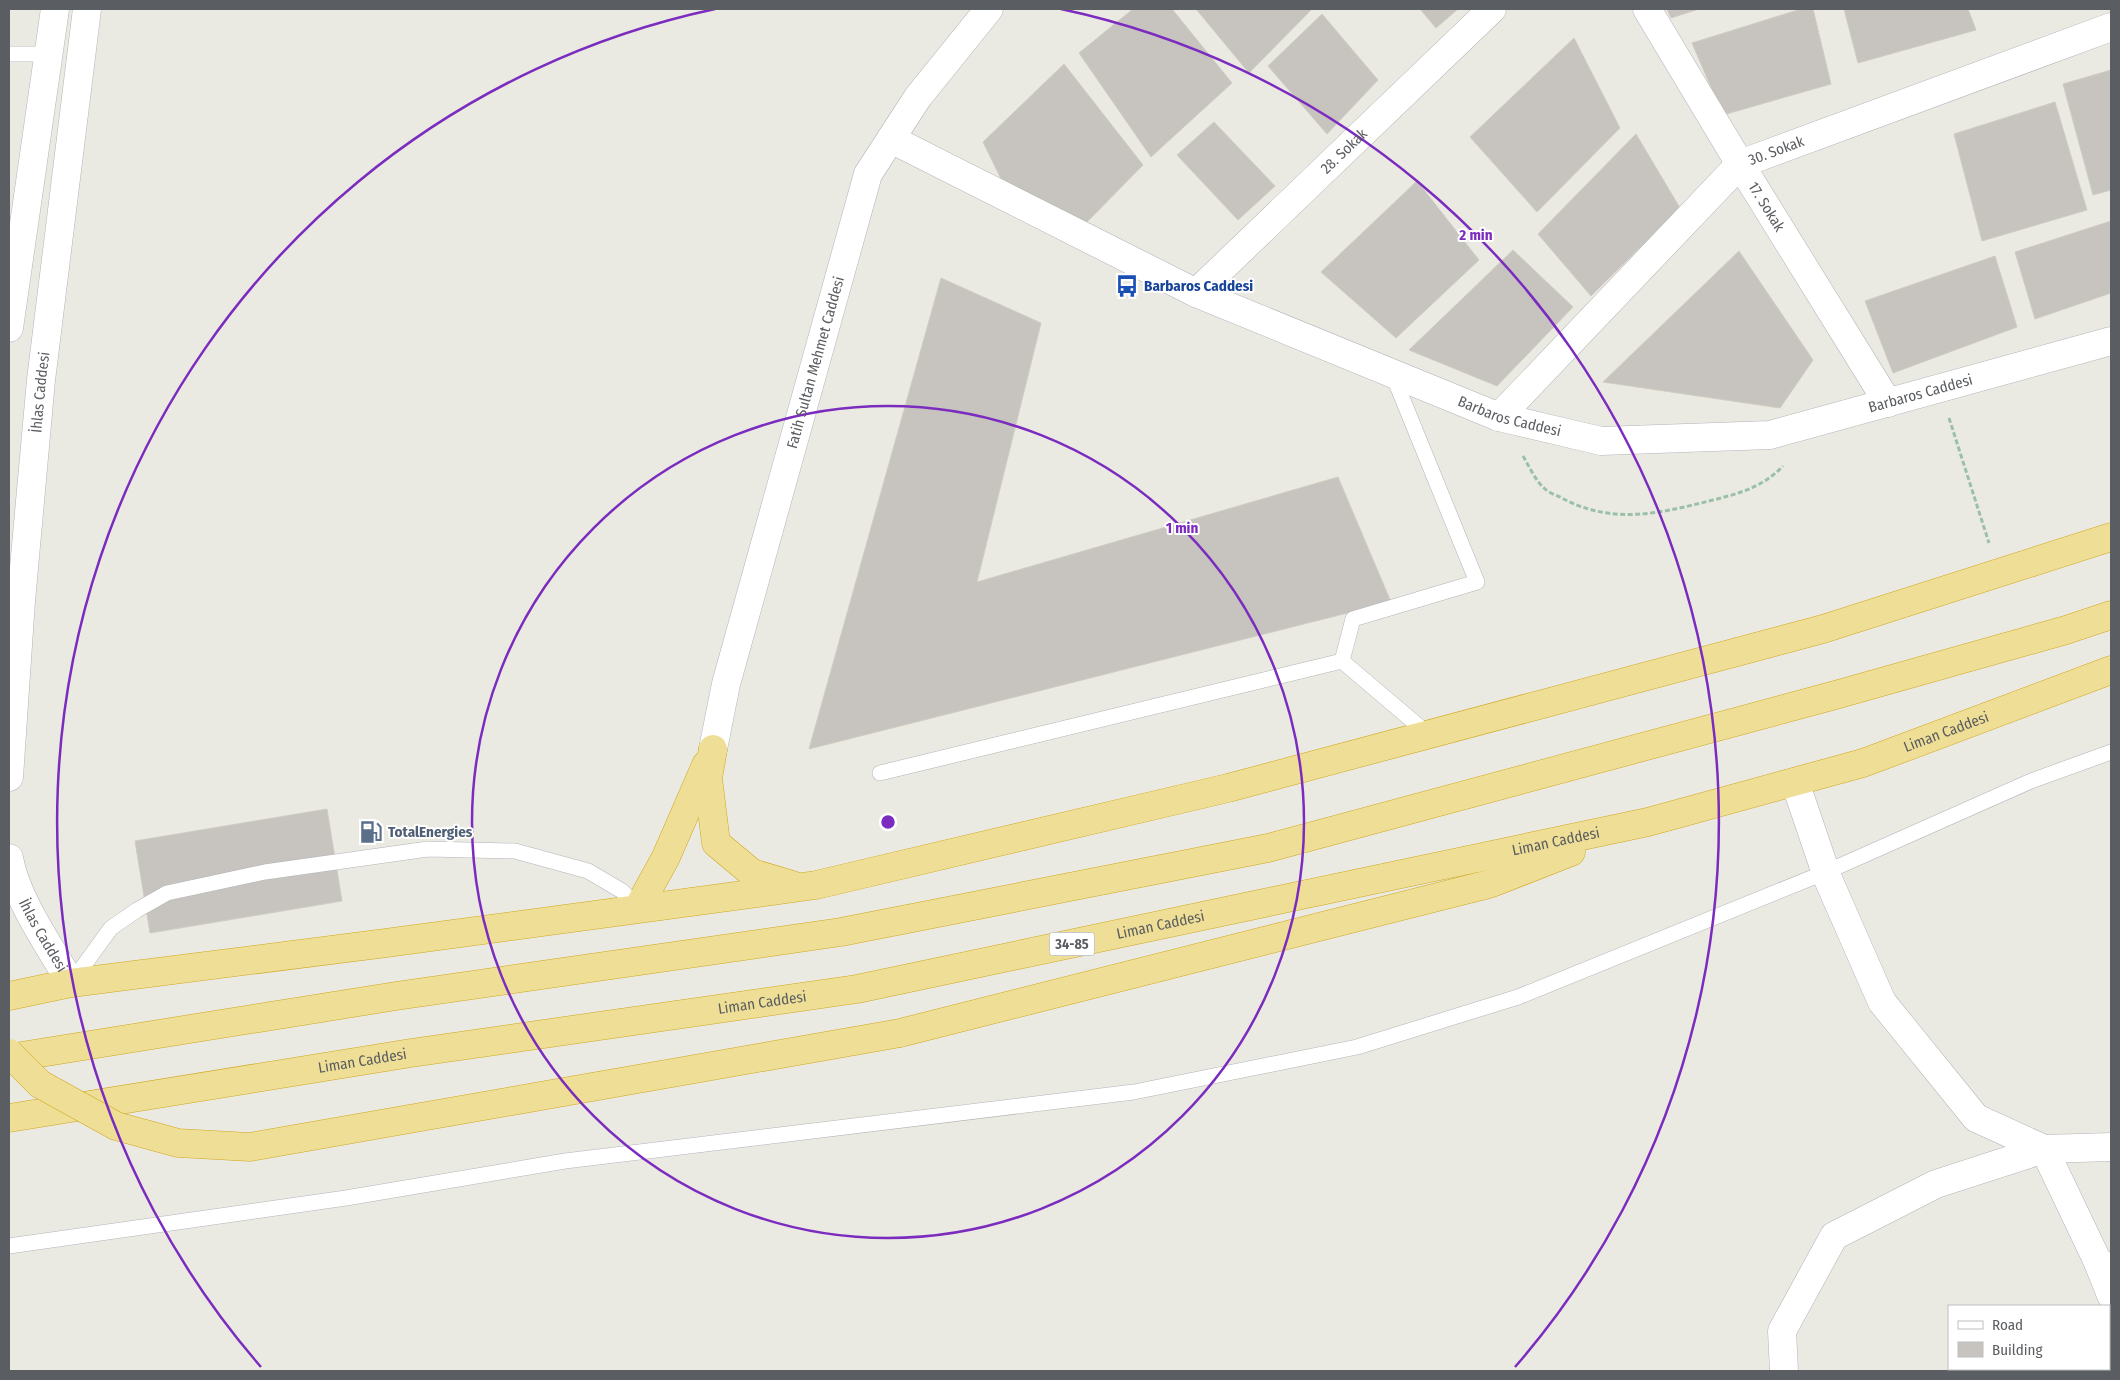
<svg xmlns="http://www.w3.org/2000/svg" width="2120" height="1380" font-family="'Fira Sans Condensed',sans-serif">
  <rect width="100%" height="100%" fill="#ebeae2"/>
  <!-- building -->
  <path fill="#c7c4bf" stroke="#cfccc1" d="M1133,9H1172L1232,83L1151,157L1079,53Z
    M1196,9H1312L1249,73Z
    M1420,9H1458L1436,28Z
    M1667,9H1699L1671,18Z
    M1801,9H1813L1831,84L1723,115L1692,43Z
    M1844,9H1968L1976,30L1858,63Z
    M1322,14L1378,80L1327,134L1268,66Z
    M1574,38L1620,128L1537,212L1470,137Z
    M1064,64L1143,165L1085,224L1007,191L983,142Z
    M2111,70V190L2093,195L2063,84Z
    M2055,102L2087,210L1982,241L1954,134Z
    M1214,122L1275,186L1238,220L1177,155Z
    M1636,134L1680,208L1591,296L1538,234Z
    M1417,181L1479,260L1396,338L1321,272Z
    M2111,221V293L2035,319L2015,252Z
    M1513,250L1573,307L1497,386L1409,350Z
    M1739,251L1813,360L1780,408L1603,382Z
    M1995,256L2017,327L1893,373L1865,301Z
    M941,278L1041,323L977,582L1338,477L1391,602L809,749Z
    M327,809L342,901L150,933L135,841Z"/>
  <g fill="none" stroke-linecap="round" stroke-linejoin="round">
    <defs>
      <path id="lane" d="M9,54H49
        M1342,661L1353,619L1477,582L1392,373
        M880,773L1342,661L1428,734
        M71,983L111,928L137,910L167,893L265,872L428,849L515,851L588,871L622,891L638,908
        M9,1246L346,1198L565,1161L1134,1092L1357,1047L1518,997L1826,872L2031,781L2111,752"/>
      <g id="street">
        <path id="s1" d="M1647,9L1740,164L1888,403"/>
        <path id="s2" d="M891,139L1196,293L1499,417L1601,441L1770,435L2111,341"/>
        <path id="s3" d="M1196,293L1492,9"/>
        <path id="s4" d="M1499,417L1740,164L2111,27"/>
        <path d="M1795,782L1828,879L1882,1002L1976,1118L2044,1149L2097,1260L2111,1271"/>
        <path d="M2097,1260L2111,1295"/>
        <path d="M1784,1371L1782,1331L1834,1236L1936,1184L2044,1149L2111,1147"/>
      </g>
      <g id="secondary">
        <path d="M9,328L55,9"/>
        <path id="s5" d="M713,749L726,684L868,174L918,97L989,9"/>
        <path id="s6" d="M9,777L21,601L41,380L87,9"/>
        <path id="s7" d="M9,858C16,899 50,947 71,983"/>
      </g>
      <g id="highway">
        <path d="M713,749L708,778L716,843L752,873L792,885"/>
        <path d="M638,908L666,857L706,765"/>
        <path d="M9,996L71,983L386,943L816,885L1228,788L1823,629L2111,537"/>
        <path d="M900,1033L1489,884L1571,852"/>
        <path d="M9,1058L396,996L841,932L1268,848L1839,694L2066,630L2111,615"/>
        <path id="s8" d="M9,1118L411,1053L857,989L1648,822L1863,763L2111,670"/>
      </g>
    </defs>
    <!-- lane casing -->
    <use href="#lane" stroke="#b2b4b8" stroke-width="16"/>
    <!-- street casing -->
    <use href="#street" stroke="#b2b4b8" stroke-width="29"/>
    <!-- secondary casing -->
    <use href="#secondary" stroke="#b1b4b8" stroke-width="29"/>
    <!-- highway casing -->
    <use href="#highway" stroke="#d0a61d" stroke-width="29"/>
    <!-- path -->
    <path stroke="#9bc0a8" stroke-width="3" stroke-dasharray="5 2.5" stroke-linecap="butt" d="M1949,418L1989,543
      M1523,456C1529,466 1535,480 1544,488C1548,492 1555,495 1560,497C1611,525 1657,514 1709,501C1737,494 1762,488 1783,466"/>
    <!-- lane -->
    <use href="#lane" stroke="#fff" stroke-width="15"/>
    <!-- street -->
    <use href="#street" stroke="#fff" stroke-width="28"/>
    <!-- secondary -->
    <use href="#secondary" stroke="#fff" stroke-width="28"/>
    <!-- highway -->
    <use href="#highway" stroke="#efdf96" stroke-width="28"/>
    <defs>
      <path id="highway-bridge" d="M9,1053L40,1084L116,1126L178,1143L250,1147L900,1033"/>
    </defs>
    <!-- highway-bridge casing -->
    <use href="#highway-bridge" stroke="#d0a61d" stroke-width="29" stroke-linecap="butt"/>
    <!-- highway-bridge -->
    <use href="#highway-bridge" stroke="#efdf96" stroke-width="28"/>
  </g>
  <!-- distance rings -->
  <g fill="none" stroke="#7b2cbf" stroke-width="2.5">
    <circle cx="888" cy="822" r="416"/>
    <path d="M261 1367A831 831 0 0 1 715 9M1061 9A831 831 0 0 1 1515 1367"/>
  </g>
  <!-- icons -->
  <defs>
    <symbol id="bus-bare" viewBox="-9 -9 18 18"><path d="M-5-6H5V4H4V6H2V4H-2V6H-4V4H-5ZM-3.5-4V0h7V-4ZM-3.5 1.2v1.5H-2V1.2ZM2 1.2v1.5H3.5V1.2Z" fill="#1a4fb4" stroke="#fff" stroke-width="2.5" paint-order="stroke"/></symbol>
    <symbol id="fuel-bare" viewBox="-9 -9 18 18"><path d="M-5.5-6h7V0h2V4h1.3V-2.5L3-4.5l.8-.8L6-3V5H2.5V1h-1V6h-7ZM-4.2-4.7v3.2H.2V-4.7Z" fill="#5c6f8a" stroke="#fff" stroke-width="2.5" paint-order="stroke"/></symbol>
  </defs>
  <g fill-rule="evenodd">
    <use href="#bus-bare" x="1111" y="270" width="32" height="32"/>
    <use href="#fuel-bare" x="355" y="816" width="32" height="32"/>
  </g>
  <g text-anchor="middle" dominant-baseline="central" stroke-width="4" stroke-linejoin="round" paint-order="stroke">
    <!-- shield labels -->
    <rect fill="#fff" stroke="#8c8e90" stroke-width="1" x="1049.5" y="932.5" width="45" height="23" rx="4"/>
    <g font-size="14" font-weight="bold" fill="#5a5d61">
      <text x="1072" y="944">34-85</text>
    </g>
    <!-- street labels -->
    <g font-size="15" fill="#5a5d61" stroke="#fff">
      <text stroke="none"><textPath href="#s3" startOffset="205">28. Sokak</textPath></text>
      <text stroke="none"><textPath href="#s4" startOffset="388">30. Sokak</textPath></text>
      <text stroke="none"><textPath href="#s1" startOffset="231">17. Sokak</textPath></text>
      <text stroke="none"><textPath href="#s5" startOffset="400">Fatih Sultan Mehmet Caddesi</textPath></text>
      <text stroke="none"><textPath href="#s6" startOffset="386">İhlas Caddesi</textPath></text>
      <text stroke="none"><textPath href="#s2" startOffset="1099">Barbaros Caddesi</textPath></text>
      <text stroke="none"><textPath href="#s2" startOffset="679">Barbaros Caddesi</textPath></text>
      <text stroke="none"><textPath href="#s8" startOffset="1978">Liman Caddesi</textPath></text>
      <text stroke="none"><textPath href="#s8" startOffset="1572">Liman Caddesi</textPath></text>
      <text stroke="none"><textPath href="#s8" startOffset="1168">Liman Caddesi</textPath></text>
      <text stroke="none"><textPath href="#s7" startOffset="85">İhlas Caddesi</textPath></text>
      <text stroke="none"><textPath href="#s8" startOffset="762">Liman Caddesi</textPath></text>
      <text stroke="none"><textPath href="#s8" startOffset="358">Liman Caddesi</textPath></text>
    </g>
    <!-- transit labels -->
    <g font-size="15" font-weight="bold" fill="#164399" stroke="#fff" text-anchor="start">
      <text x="1144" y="286">Barbaros Caddesi</text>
    </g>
    <!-- service labels -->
    <g font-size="15" font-weight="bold" fill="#4e5e75" stroke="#fff" text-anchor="start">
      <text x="388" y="832">TotalEnergies</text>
    </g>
  </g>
  <circle cx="888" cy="822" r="8" fill="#7b2cbf" stroke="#fff" stroke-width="2.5"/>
  <g font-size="15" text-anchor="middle" font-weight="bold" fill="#7b2cbf" stroke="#fff" stroke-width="4" stroke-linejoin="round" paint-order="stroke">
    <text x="1476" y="240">2 min</text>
    <text x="1182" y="533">1 min</text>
  </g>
  <!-- border -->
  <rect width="2120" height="1380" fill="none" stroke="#5a5d61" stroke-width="20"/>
  <!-- legend -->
  <rect x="1948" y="1305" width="162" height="65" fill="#ffffff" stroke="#bdbec0"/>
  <rect x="1958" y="1321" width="25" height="8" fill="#ffffff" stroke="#bdbec0"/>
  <text x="1992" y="1330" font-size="15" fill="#5a5d61">Road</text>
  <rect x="1958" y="1342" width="25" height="15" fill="#c7c4bf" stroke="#bdbec0"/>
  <text x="1992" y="1355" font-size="15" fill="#5a5d61">Building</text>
</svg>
